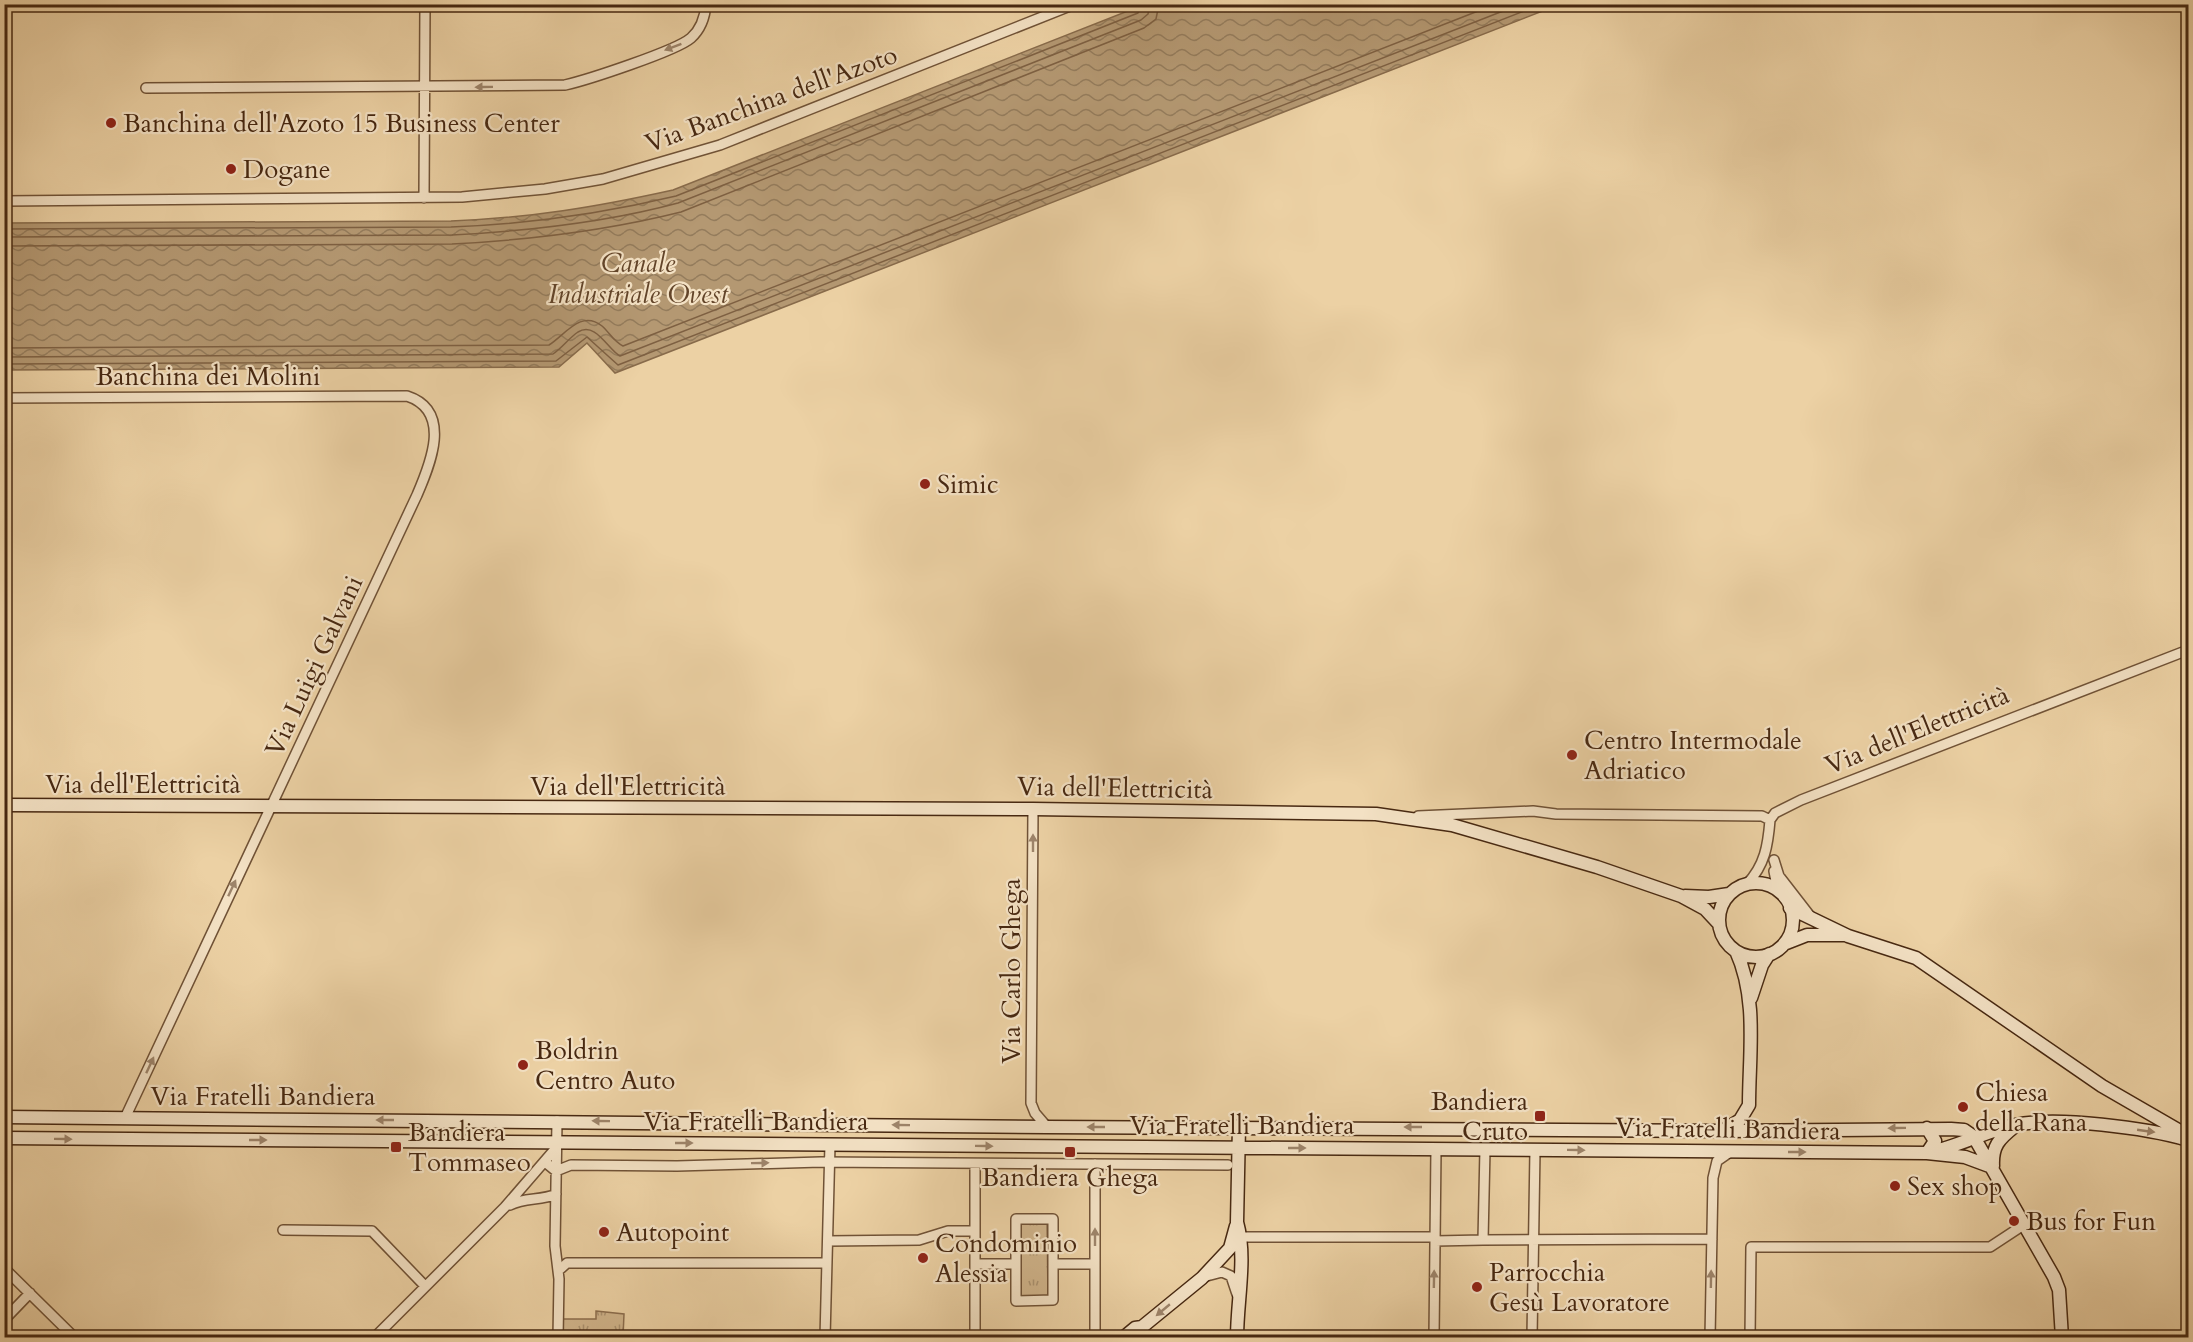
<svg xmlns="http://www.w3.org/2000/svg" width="2193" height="1342" font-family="Cardo,serif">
  <defs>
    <pattern id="park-tufts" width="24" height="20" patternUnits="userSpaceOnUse" patternTransform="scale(1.5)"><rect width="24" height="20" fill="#d0b48b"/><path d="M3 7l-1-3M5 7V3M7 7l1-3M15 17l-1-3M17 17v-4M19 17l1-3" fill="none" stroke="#ab9270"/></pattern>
    <pattern id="water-waves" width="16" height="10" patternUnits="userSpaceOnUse" patternTransform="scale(1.5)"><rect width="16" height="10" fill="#b49872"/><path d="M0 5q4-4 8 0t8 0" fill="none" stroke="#947c5c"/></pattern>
  </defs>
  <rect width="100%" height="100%" fill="#ecd1a4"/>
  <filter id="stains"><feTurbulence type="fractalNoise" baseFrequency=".00333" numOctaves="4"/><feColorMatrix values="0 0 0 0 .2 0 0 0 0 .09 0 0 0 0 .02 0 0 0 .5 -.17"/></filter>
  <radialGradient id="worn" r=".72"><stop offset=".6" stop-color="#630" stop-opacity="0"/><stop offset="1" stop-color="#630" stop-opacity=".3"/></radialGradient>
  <!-- park -->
  <path fill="url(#park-tufts)" stroke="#8c6e4e" stroke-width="1.5" d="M1021,1222H1047L1048,1297H1021Z
    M596,1311L624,1314L623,1337L562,1338L563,1319H596Z"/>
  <!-- water -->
  <path fill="url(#water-waves)" stroke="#886b4b" stroke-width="1.5" d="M1143,5H1558L615,373L587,343L559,367L5,370V223L451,221C530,218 596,207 673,190Z"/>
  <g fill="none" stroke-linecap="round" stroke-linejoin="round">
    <!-- shore -->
    <path stroke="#7e6042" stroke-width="1.5" d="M4,229L451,227C528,224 601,214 676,196L1138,13L1142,4
      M4,237L452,235C528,231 604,223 678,203L1141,20L1148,14L1150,4
      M4,246L452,244C529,240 605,231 681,212L1144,28L1156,19L1159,4
      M4,348L549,345C565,335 581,309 602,326C609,332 614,342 623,346L1496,4
      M4,357L553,354C562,348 569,338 578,332C596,321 608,350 620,356L1521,4
      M4,364L556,361L587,337L618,365L1542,4"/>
    <defs>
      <path id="street" d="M146,88L565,85C587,80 676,51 691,38C701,29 705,17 706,4
        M424,198L425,4
        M4,201L462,197L545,189L603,179L720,145L1075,4
        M4,398L407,396C453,411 430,465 417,495L125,1118
        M1033,809L1031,1103L1035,1113L1047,1127
        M1418,816L1533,811L1556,814L1762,816L1770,820
        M1770,820L1775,813L1801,800L2188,650
        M1774,860L1779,876L1810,916
        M1774,871L1778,891
        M1747,884C1765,865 1768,845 1770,820
        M557,1121L555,1246L559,1279L558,1338
        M545,1162L556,1171L571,1165L677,1166L821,1162L1228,1165
        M510,1205C525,1197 541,1201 556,1194
        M283,1230L372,1231L425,1286
        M1241,1237H1435
        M1483,1240L1712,1239
        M828,1241L919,1240L948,1231H974
        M1435,1241L1483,1240L1485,1149
        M975,1264H1016V1301L1053,1300V1219H1016V1264
        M1053,1264H1095
        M4,1268L75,1338
        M558,1271L567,1263H826
        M1203,1277L1222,1272L1231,1276L1237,1294
        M4,1320L30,1293
        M374,1338L505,1207L556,1148
        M825,1338L830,1144
        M975,1338V1164
        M1095,1338V1164
        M1136,1338L1142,1327
        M1434,1338L1436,1149
        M1532,1338L1535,1150
        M1710,1338L1713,1178L1717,1161L1730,1152
        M1750,1338L1751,1247H1990L2025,1224"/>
      <path id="secondary" d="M4,805L1033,809L1376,814L1452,825L1597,867L1681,896L1705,909L1719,924
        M1719 920a37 37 0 1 1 74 0a37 37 0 1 1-74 0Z
        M1685,896L1709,897L1729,894
        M1790,908L1848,936L1916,958L2102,1086L2185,1134
        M1784,944L1807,935H1844
        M1751,998L1762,965L1769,954
        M4,1117L1047,1127L1723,1131L1951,1129L1964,1130L1974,1137L2054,1277L2059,1290L2062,1338
        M1927,1128L1935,1141L1927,1153L1965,1157L1992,1167
        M1724,1130L1740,1120L1749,1105C1749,1054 1758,999 1736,951
        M4,1138L1927,1153C1958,1147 1985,1131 2015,1125C2057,1116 2147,1128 2188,1140
        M1993,1166C1992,1146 1999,1139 2014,1127
        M1123,1338L1135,1328L1142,1327L1202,1278L1230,1248L1236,1226
        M1237,1338C1237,1300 1247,1258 1237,1222L1239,1126"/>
    </defs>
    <!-- street casing -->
    <use href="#street" stroke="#705236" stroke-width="12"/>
    <!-- secondary casing -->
    <use href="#secondary" stroke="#472811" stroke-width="15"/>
    <!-- street -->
    <use href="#street" stroke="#f3e1c4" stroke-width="9"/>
    <!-- secondary -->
    <use href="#secondary" stroke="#f3e1c4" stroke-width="12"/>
  </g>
  <!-- one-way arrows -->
  <defs><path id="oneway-solid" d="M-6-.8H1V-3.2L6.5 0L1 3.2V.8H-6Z" transform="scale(1.5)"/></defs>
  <g fill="#9d846a">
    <use href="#oneway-solid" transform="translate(673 47) rotate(159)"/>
    <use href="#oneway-solid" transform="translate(484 87) rotate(179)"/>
    <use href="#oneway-solid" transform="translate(1033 843) rotate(-90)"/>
    <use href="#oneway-solid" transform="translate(232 888) rotate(-65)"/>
    <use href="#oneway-solid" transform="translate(150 1065) rotate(-65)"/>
    <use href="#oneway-solid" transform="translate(385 1120) rotate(-180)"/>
    <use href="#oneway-solid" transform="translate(601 1121) rotate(-179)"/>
    <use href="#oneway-solid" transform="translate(901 1125) rotate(-179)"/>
    <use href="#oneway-solid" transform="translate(1096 1127) rotate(180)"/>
    <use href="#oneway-solid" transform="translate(1413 1127) rotate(-180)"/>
    <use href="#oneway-solid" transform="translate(1897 1128) rotate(179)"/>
    <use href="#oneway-solid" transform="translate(2146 1131) rotate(8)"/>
    <use href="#oneway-solid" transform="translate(63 1139) rotate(1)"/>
    <use href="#oneway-solid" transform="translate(258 1140)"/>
    <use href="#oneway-solid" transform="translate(684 1143)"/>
    <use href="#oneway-solid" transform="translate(984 1146) rotate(1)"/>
    <use href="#oneway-solid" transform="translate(1297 1148)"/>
    <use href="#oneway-solid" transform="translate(1576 1150) rotate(1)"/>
    <use href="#oneway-solid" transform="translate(1797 1152)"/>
    <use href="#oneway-solid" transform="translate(760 1163) rotate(-1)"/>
    <use href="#oneway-solid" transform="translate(1095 1237) rotate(-90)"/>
    <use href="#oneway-solid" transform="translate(1434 1279) rotate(-89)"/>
    <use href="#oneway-solid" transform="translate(1711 1279) rotate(-89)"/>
    <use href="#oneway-solid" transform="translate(1163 1310) rotate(140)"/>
  </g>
  <!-- markers -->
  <g fill="#8f2418" stroke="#f3e1c4" stroke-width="2">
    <circle cx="111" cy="123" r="6"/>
    <circle cx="231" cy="169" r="6"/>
    <circle cx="925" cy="484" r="6"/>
    <circle cx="1572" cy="755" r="6"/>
    <circle cx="523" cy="1065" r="6"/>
    <circle cx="1963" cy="1107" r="6"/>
    <rect x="1534" y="1110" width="12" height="12" rx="3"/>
    <rect x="390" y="1141" width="12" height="12" rx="3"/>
    <rect x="1064" y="1146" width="12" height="12" rx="3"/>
    <circle cx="1895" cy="1186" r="6"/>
    <circle cx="2014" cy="1221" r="6"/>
    <circle cx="604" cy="1232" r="6"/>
    <circle cx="923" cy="1258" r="6"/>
    <circle cx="1477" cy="1287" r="6"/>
  </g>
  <g text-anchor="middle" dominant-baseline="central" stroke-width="4.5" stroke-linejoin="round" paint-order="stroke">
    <!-- street labels -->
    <g font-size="26" fill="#472811" stroke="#f3e1c4">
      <text transform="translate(771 99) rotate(-20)">Via Banchina dell'Azoto</text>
      <text x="208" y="376">Banchina dei Molini</text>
      <text transform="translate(314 666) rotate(-65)">Via Luigi Galvani</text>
      <text transform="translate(1917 730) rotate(-22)">Via dell'Elettricità</text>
      <text x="143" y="784">Via dell'Elettricità</text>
      <text x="628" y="786">Via dell'Elettricità</text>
      <text transform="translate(1115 788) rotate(1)">Via dell'Elettricità</text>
      <text transform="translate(1011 971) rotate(-90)">Via Carlo Ghega</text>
      <text x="263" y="1096">Via Fratelli Bandiera</text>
      <text x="756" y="1121">Via Fratelli Bandiera</text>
      <text x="1242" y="1125">Via Fratelli Bandiera</text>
      <text transform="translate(1728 1129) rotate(1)">Via Fratelli Bandiera</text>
    </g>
    <!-- poi labels -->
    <g font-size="26" fill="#472811" stroke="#f3e1c4" text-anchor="start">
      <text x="123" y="123">Banchina dell'Azoto 15 Business Center</text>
      <text x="243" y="169">Dogane</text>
      <text x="937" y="484">Simic</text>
      <text x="1584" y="740">Centro Intermodale<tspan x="1584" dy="30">Adriatico</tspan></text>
      <text x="535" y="1050">Boldrin<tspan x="535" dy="30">Centro Auto</tspan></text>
      <text x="1975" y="1092">Chiesa<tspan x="1975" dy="30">della Rana</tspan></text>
      <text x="1528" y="1101" text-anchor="end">Bandiera<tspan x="1528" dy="30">Cruto</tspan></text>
      <text x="408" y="1132">Bandiera<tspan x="408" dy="30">Tommaseo</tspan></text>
      <text x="1070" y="1177" text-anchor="middle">Bandiera Ghega</text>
      <text x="1907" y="1186">Sex shop</text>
      <text x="2026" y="1221">Bus for Fun</text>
      <text x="616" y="1232">Autopoint</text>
      <text x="935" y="1243">Condominio<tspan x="935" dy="30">Alessia</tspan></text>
      <text x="1489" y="1272">Parrocchia<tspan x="1489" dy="30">Gesù Lavoratore</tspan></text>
    </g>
    <!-- water labels -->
    <g font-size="27" font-style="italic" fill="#624429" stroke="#f3e1c4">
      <text x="638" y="263">Canale<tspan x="638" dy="31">Industriale Ovest</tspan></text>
    </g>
  </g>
  <!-- margin -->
  <rect width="2193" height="1342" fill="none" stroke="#ecd1a4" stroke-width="24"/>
  <rect x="6" y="6" width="2181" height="1330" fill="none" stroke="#472811" stroke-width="3"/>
  <rect x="12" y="12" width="2169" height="1318" fill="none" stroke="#472811" stroke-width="1.5"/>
  <rect width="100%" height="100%" filter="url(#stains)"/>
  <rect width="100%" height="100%" fill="url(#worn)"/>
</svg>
